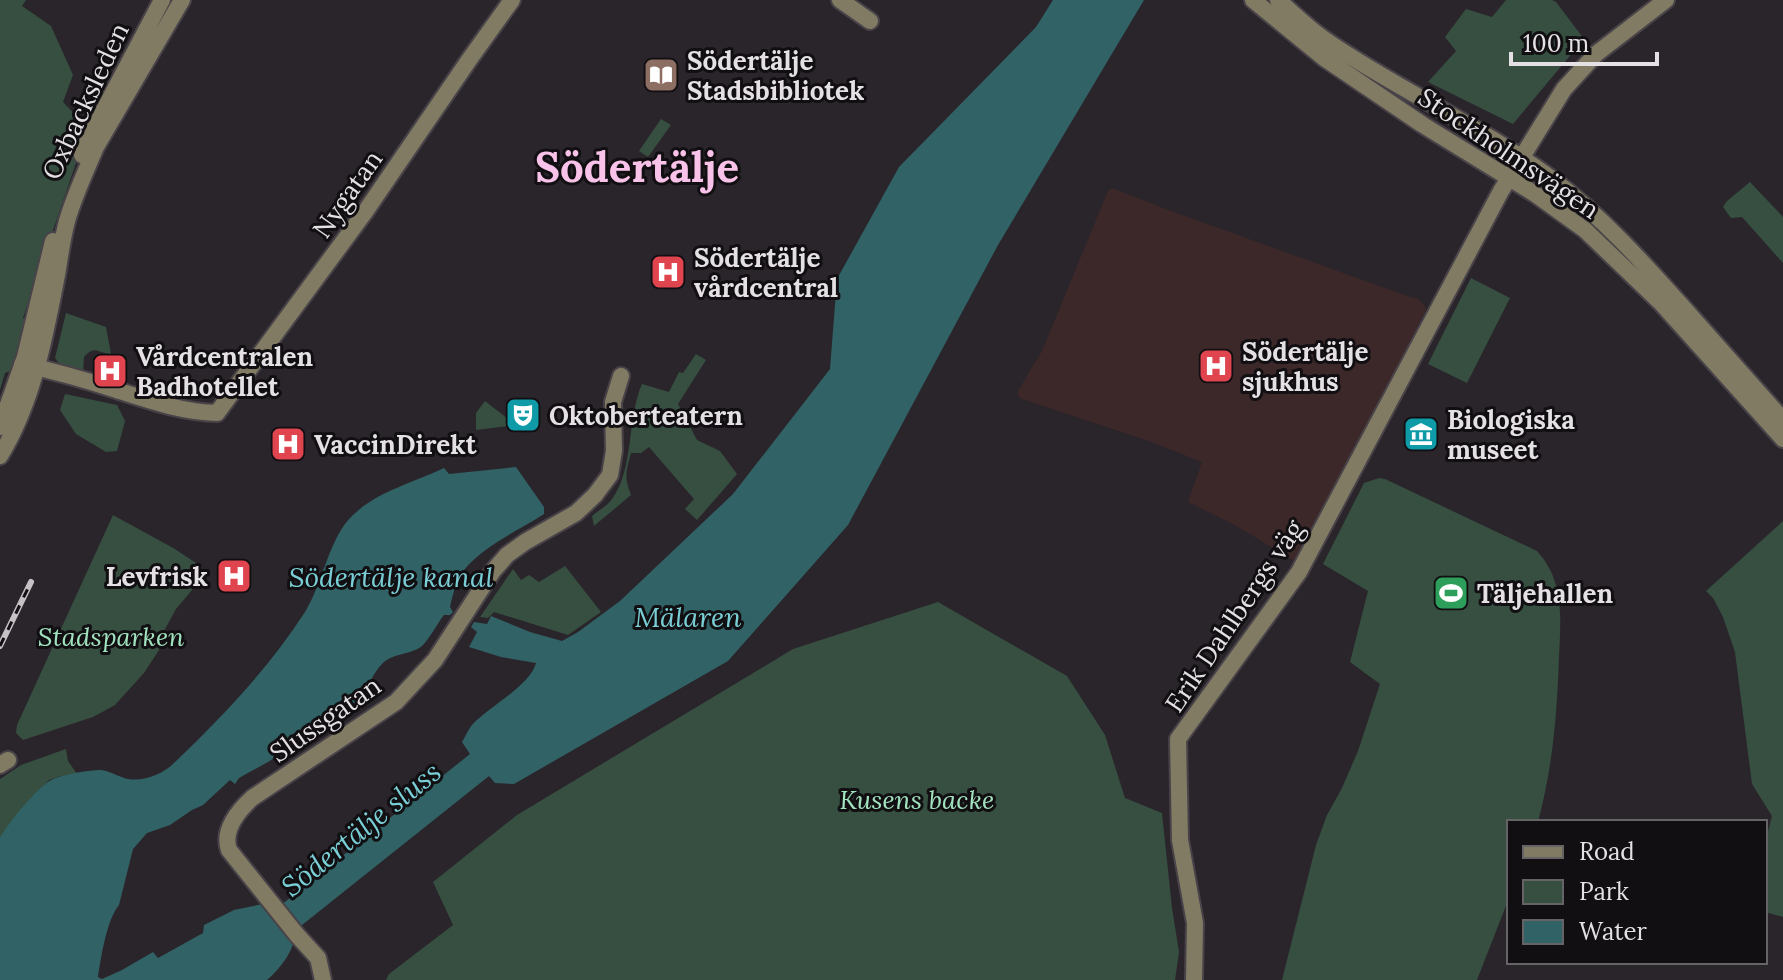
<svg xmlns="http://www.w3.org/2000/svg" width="1783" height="980" font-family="Lora,serif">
  <rect width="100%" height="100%" fill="#2a252b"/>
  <!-- medical -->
  <path fill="#3c2829" d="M1112,188L1171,211L1410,297L1417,298L1425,306L1426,309L1391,381L1296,562L1235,525L1188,502L1202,462L1149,441L1022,399L1018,396V391L1042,351L1108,191Z"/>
  <!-- green -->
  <path fill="#364f41" d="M0,0H26L22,6L51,26L73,75L63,102L88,128L23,318L27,319L15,369L5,373L0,390Z
    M1506,0H1552L1556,2L1584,39L1513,124L1428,82L1456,51L1445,37L1466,9L1492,17Z
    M661,119L671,125L648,157L639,151Z
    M1750,182L1783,217V263L1742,217L1731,218L1723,207L1727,201Z
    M1471,278L1510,298L1467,383L1428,364Z
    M66,313L106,327L111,354C98,354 96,344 84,357L83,372L64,370L55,358Z
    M696,354L706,360L678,404L697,440L720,451L737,474L697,520L685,509L694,499L649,447L641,453H631C626,471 624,478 631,495L594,526L592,516C598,511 607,506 612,499C634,470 627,418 642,384L669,392L679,372L683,373Z
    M65,394L117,405L125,421L117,451L106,452L76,434L60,410Z
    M485,401L508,419V426L476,430V413Z
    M1379,478L1385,479L1537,551C1547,562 1553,573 1557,589C1562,611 1560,634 1559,657C1557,715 1553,765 1538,822H1509V898L1477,980H1282L1316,845L1327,815L1342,788L1358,751L1380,684L1350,662L1368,591L1323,564L1364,483Z
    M113,515L175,549L202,567L192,590L176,609L159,640V650L144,673L115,705L93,717L23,740L16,733L17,725Z
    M1783,521V917L1765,912V843L1772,816L1752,784L1735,652L1723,617L1713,598L1706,591Z
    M565,566L601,612L568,635L494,612L488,618L480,617L513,569L521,580L529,575L539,582Z
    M938,602L1067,676L1105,735L1125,798L1162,813L1172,908L1179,952L1175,980H386L389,974L453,925L433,882L517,815L793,649Z
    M66,749L68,761L77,774L61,776L49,780L0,837V779L21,765Z"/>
  <!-- water -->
  <path fill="#316266" d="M1053,0H1144L998,245L848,525L728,661L514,784L495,783L489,776L297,929C294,950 283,966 267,980H0V837C12,819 31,795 48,782C57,775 89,770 101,770C109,771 116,775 124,778C141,783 162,775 174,763C222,717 269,668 305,612C323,583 329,537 353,515C378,491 413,483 444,468L449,474L516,467L544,507V514C519,530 482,547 464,570C456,580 453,594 450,607L453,612L450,615H444C437,624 430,638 422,646C411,655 392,653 382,664C370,676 367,695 353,706L268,762L239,778L235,784L230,780L203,805L192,810L170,825L147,833L133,849L119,905C107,919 101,957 98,977L102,979L122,970L153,952L158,958L203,933L204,925L234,910L263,904L271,913L470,754L462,742C465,737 468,730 472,725C487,708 531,685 536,663L501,657L469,647L477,632L471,627L474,622L487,624L491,616L530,632L562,641L578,632L620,601L733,494L830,369L837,279L899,167L1036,27Z"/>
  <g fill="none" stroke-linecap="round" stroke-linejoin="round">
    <defs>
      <path id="secondary" d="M840,0L870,21
        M1253,0L1324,58L1423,125L1535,194L1585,230L1661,303L1783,439
        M1278,0C1293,13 1307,27 1324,39C1397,90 1480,125 1552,179C1604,218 1647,267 1690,315C1721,350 1752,385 1783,420
        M82,155L87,142L162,0
        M22,364C53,371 83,379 113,389C148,400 180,412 217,413L365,212L469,60L512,0
        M0,427L25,357L53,241
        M0,456C33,402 45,337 57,275C60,258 62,239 67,221C74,196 86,171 96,147L182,0
        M0,765L8,760
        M323,980L318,958L297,935L229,850C222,830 238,811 252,798L396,702L435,660L493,571L507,555L525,542L576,513L595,495L610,475L614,451L613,402L621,376
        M1194,980L1195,923L1180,840L1178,739L1299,572L1501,191L1564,89L1596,54L1666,0"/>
    </defs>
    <!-- secondary casing -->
    <use href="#secondary" stroke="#484349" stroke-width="20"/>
    <!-- secondary -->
    <use href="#secondary" stroke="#827b63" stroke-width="16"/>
    <defs>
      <path id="rail" d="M0,646L31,582"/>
    </defs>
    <!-- rail casing -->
    <use href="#rail" stroke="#c5c1c5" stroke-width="6"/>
    <!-- rail -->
    <use href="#rail" stroke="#110f12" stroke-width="3" stroke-dasharray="9" stroke-linecap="butt"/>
  </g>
  <!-- icons -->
  <defs>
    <symbol id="library-square" viewBox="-11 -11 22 22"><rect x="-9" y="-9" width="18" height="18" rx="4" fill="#8d6e63" stroke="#110f12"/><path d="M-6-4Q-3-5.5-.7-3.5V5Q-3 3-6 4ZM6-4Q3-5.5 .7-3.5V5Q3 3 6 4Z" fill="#fff"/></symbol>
    <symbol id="hospital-square" viewBox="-11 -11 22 22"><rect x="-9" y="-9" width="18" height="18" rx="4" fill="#e0444e" stroke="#110f12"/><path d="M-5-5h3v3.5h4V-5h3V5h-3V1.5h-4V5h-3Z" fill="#fff"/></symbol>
    <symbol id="theatre-square" viewBox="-11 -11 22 22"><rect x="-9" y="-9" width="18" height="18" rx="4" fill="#0f9aa8" stroke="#110f12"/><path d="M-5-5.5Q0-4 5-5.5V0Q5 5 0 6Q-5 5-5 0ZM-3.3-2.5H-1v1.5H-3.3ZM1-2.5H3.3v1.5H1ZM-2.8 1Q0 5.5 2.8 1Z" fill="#fff"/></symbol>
    <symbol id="museum-square" viewBox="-11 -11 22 22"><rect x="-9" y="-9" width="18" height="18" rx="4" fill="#0f9aa8" stroke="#110f12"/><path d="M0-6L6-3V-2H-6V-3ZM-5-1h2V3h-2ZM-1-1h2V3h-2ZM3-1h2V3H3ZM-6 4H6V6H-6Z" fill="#fff"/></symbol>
    <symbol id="stadium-square" viewBox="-11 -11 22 22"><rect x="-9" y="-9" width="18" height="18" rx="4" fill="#2e9e5b" stroke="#110f12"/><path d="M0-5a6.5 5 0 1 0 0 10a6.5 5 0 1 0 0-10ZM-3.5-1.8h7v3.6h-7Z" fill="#fff"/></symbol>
  </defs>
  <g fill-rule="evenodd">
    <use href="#library-square" x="641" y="55" width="40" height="40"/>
    <use href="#hospital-square" x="648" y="252" width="40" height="40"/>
    <use href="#hospital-square" x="1196" y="346" width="40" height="40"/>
    <use href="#hospital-square" x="90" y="351" width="40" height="40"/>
    <use href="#theatre-square" x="503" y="395" width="40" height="40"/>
    <use href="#museum-square" x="1401" y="414" width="40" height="40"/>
    <use href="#hospital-square" x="268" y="424" width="40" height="40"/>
    <use href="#hospital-square" x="214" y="556" width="40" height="40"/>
    <use href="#stadium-square" x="1431" y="573" width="40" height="40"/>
  </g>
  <g text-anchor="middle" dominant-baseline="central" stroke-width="6" stroke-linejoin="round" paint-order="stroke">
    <!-- poi labels -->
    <g font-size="26" font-weight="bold" fill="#e4e0e4" stroke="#110f12" text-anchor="start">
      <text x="687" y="60">Södertälje<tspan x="687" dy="30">Stadsbibliotek</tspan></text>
      <text x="694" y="257">Södertälje<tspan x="694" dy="30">vårdcentral</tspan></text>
      <text x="1242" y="351">Södertälje<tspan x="1242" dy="30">sjukhus</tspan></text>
      <text x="136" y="356">Vårdcentralen<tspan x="136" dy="30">Badhotellet</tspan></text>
      <text x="549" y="415">Oktoberteatern</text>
      <text x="1447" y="419">Biologiska<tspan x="1447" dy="30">museet</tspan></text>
      <text x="314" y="444">VaccinDirekt</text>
      <text x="208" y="576" text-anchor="end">Levfrisk</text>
      <text x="1477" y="593">Täljehallen</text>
    </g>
    <!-- street labels -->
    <g font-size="26" fill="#e4e0e4" stroke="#110f12">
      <text transform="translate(85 101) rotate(-65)">Oxbacksleden</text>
      <text transform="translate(1509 153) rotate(34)">Stockholmsvägen</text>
      <text transform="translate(347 194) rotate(-55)">Nygatan</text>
      <text transform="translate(1234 616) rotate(-56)">Erik Dahlbergs väg</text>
      <text transform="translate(325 719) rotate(-35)">Slussgatan</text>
    </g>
    <!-- park labels -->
    <g font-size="26" font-style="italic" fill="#a2e3bf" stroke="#110f12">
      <text x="111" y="636">Stadsparken</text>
      <text x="917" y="799">Kusens backe</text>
    </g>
    <!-- water labels -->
    <g font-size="28" font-style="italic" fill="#7acfd6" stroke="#110f12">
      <text x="391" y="577">Södertälje kanal</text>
      <text x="688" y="617">Mälaren</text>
      <text transform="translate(361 829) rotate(-39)">Södertälje sluss</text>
    </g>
    <!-- town labels -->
    <g font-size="42" font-weight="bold" fill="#f9c2e8" stroke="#110f12">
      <text x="637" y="167">Södertälje</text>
    </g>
  </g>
  <!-- legend -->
  <rect x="1507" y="820" width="260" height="144" fill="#110f12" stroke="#656366" stroke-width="2"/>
  <rect x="1523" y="846" width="40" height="12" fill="#827b63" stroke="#656366" stroke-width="2"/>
  <text x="1579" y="860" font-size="24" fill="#e4e0e4">Road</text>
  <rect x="1523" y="880" width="40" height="24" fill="#364f41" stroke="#656366" stroke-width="2"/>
  <text x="1579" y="900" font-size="24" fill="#e4e0e4">Park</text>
  <rect x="1523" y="920" width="40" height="24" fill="#316266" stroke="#656366" stroke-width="2"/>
  <text x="1579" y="940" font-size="24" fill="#e4e0e4">Water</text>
  <!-- scale -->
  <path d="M1511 52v12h146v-12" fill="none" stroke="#e4e0e4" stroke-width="4"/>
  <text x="1523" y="52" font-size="24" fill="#e4e0e4" stroke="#110f12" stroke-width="6" paint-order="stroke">100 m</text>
</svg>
